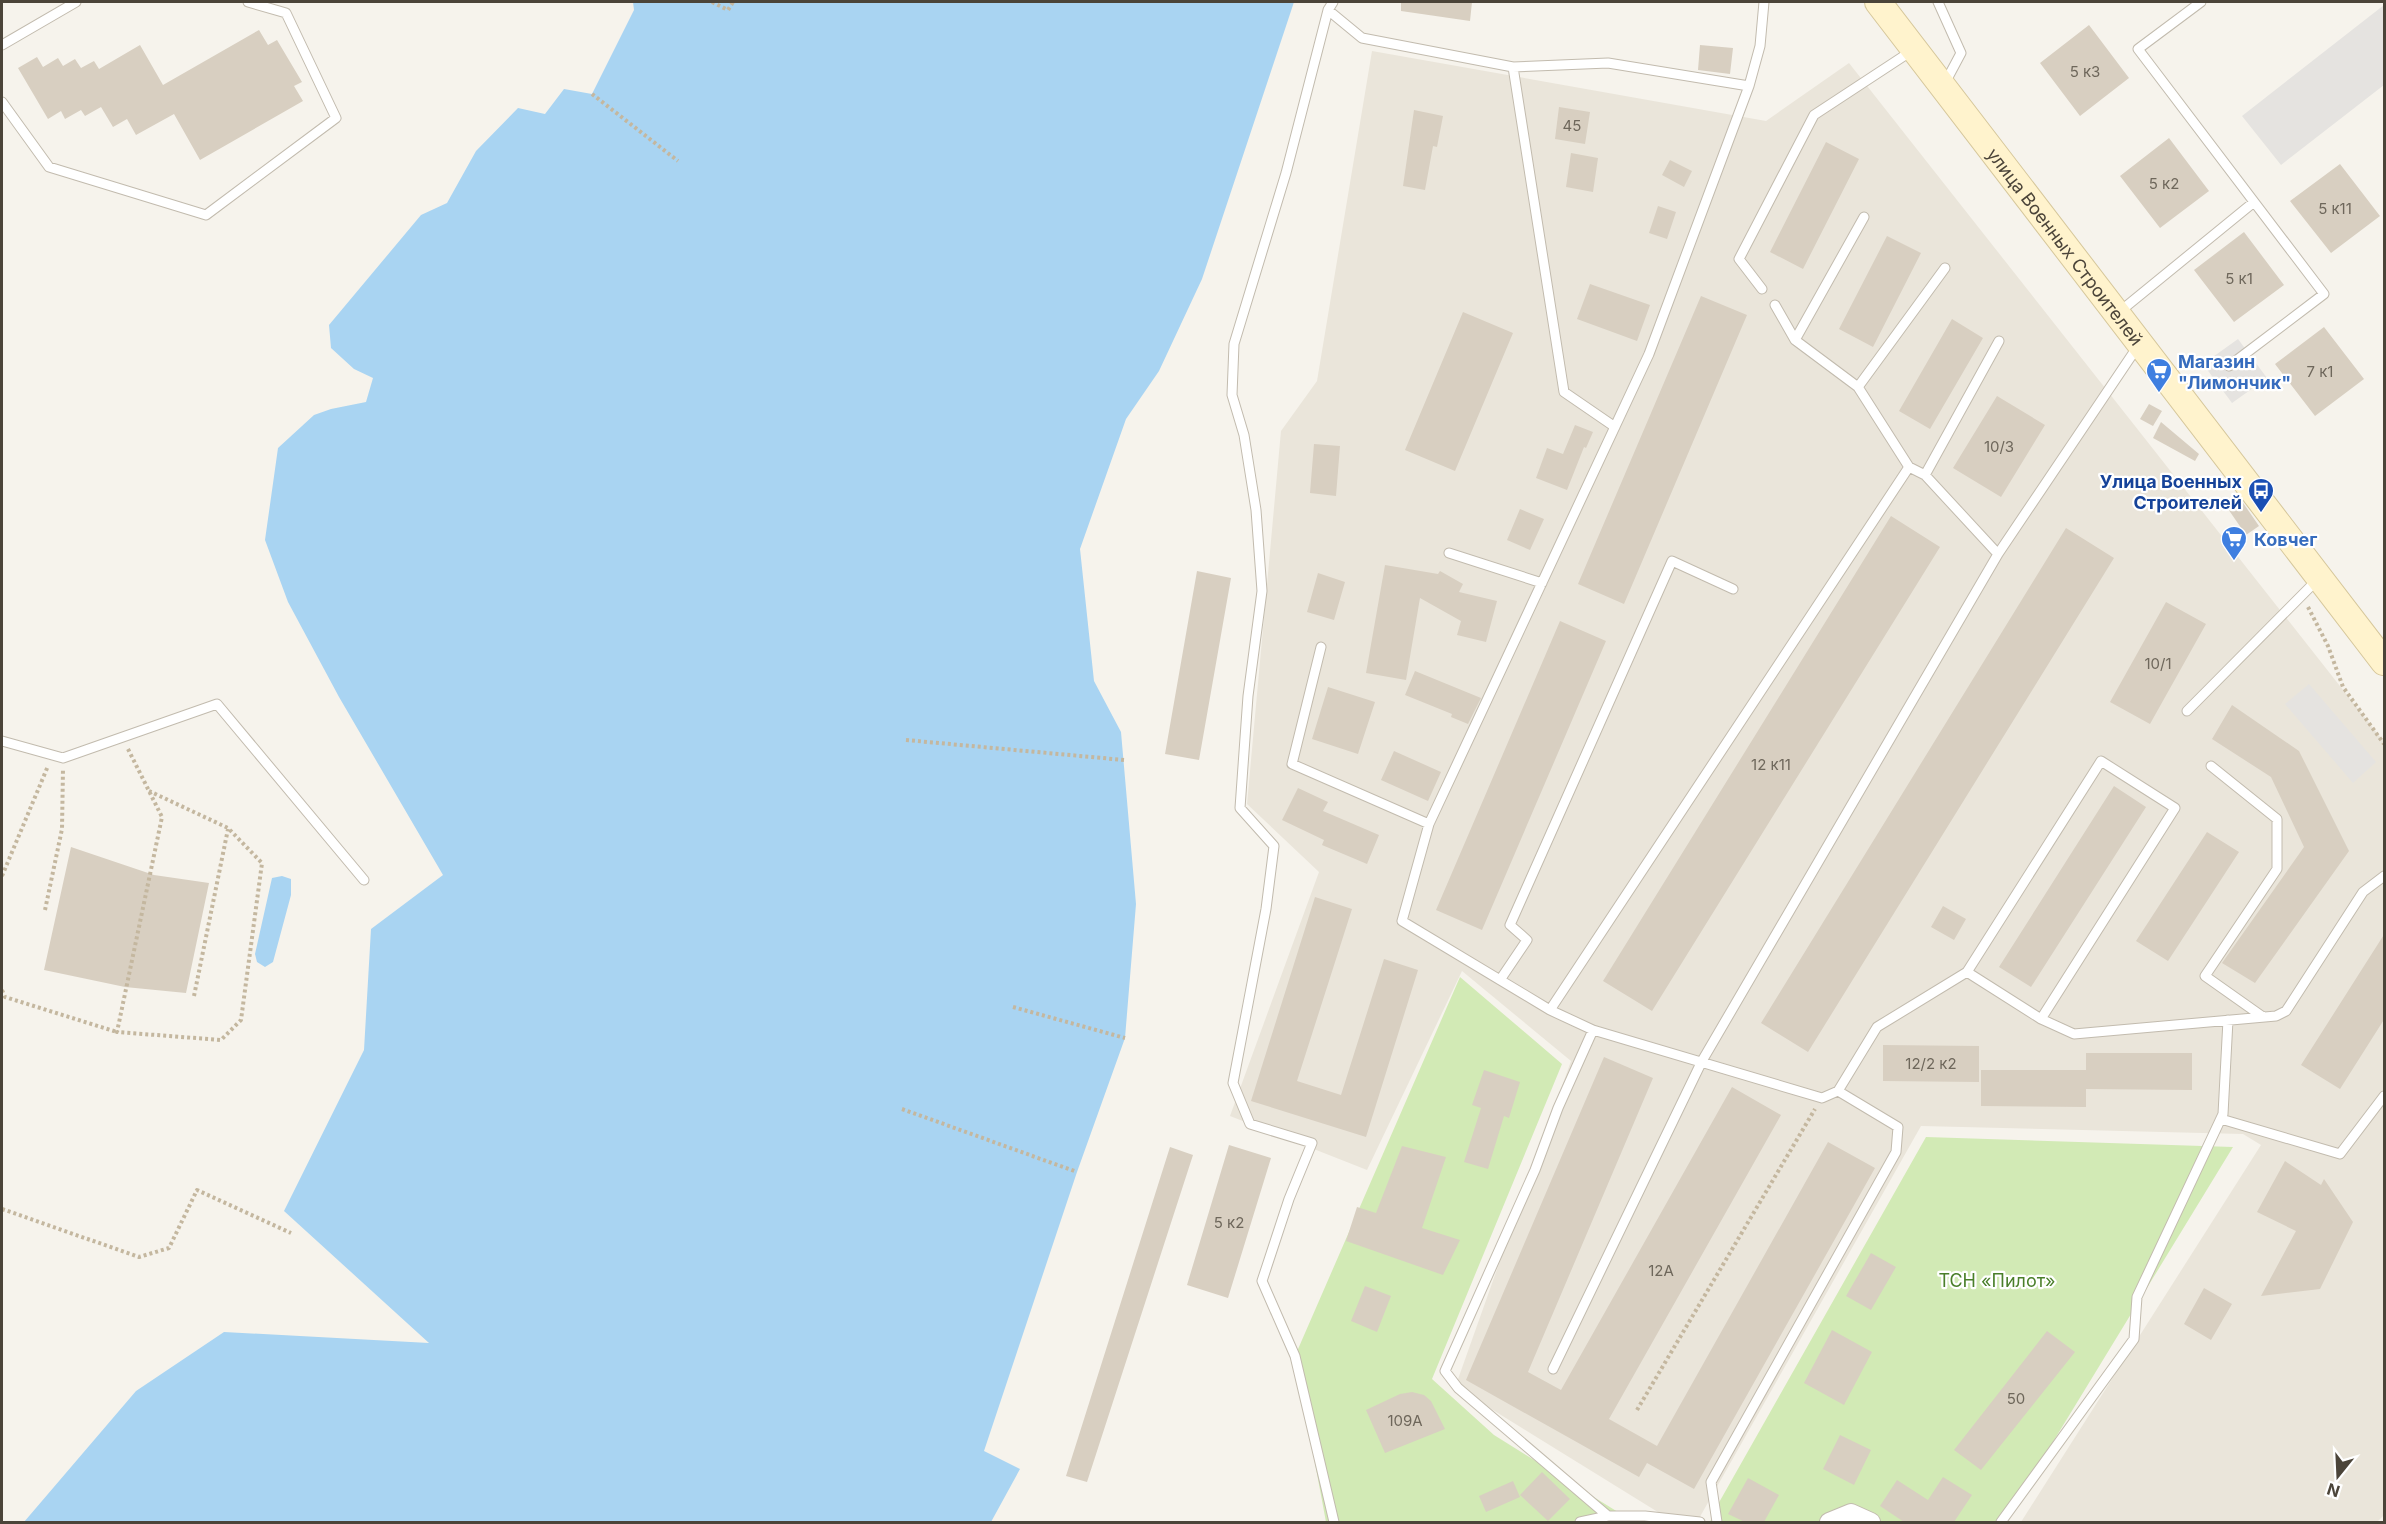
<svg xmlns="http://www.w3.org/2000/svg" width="2386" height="1524" font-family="Inter,sans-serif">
  <rect width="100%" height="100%" fill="#f6f3ec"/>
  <!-- residential -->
  <path fill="#eae5da" d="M1372,51L1766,121L1849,63L2384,742V1515L2377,1522H2021L2261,1145L2243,1134L1921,1126L1697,1522H1674L1472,1397L1457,1382L1571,1061L1462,971L1367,1170L1230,1116L1319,872L1247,804L1281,431L1317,381Z"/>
  <!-- green -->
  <path fill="#d2eab5" d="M1460,977L1562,1064L1432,1379L1494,1435L1634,1522H1326L1295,1356Z
    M1926,1137L2233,1147L2004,1522H1710L1717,1506Z"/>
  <!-- parking -->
  <path fill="#e5e3e0" d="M2384,5V85L2281,165L2242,116Z
    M2238,339L2267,378L2232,403L2203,364Z
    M2309,684L2376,762L2353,783L2285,704Z"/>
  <!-- water -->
  <path fill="#a9d4f2" d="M633,2H1294L1202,279L1159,371L1126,419L1080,549L1094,681L1121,732L1136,904L1125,1038L1077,1172L984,1451L1020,1469L991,1522H24L136,1391L224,1332L429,1343L284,1211L364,1050L371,929L443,875L339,697L288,602L265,540L278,448L314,415L331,409L366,402L373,378L354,369L331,348L329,325L421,215L447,203L476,151L518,108L545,114L564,89L592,94L634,10Z
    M282,876L291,879V895L273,962L265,967L257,962L255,954L272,878Z"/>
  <!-- building -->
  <path fill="#d8cfc1" d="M1401,2H1472L1470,21L1401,11Z
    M2089,25L2129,78L2080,116L2040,63Z
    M259,30L268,45L277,40L302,82L294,86L303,101L200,160L174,114L136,135L127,119L113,127L101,107L85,116L81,110L65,119L61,111L48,119L18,68L37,57L43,67L58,58L63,66L75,59L81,68L94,61L99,69L140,45L163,85Z
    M1700,45L1733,48L1730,74L1698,70Z
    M1559,107L1590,112L1585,144L1555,139Z
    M1414,110L1443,116L1437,147L1433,146L1425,190L1403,186Z
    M2169,138L2209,191L2160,228L2120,176Z
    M1826,142L1859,159L1803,269L1770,252Z
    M1571,153L1598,158L1593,192L1566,187Z
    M1670,160L1692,171L1684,187L1662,175Z
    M2340,164L2380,216L2331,253L2290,201Z
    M1658,206L1676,212L1667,239L1649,233Z
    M2244,232L2284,285L2234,322L2194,270Z
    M1887,236L1921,253L1873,347L1839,329Z
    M1590,284L1650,305L1637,341L1577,319Z
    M1701,296L1747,315L1624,604L1578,584Z
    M1463,312L1513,333L1455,471L1405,450Z
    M1952,319L1983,338L1930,429L1899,411Z
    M2324,327L2364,379L2315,416L2275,364Z
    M1997,396L2045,425L2001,497L1953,468Z
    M2149,404L2162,411L2153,426L2140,419Z
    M2161,422L2199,454L2195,461L2153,438Z
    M1575,425L1593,432L1586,448L1584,447L1567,490L1536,478L1547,448L1563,454Z
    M1314,444L1340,446L1336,496L1310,493Z
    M2239,497L2259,526L2246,535L2226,506Z
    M1520,509L1544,519L1530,550L1507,540Z
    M1891,516L1940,547L1652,1011L1603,981Z
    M2066,528L2114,558L1808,1052L1761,1023Z
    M1385,565L1438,574L1440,571L1463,584L1459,592L1497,601L1486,642L1457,635L1461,621L1420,598L1406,680L1366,673Z
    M1197,571L1231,578L1199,760L1165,754Z
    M1318,573L1345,582L1334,620L1307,612Z
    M2166,602L2206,624L2150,724L2110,702Z
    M1560,621L1606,641L1482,930L1436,910Z
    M1415,671L1481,698L1468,724L1451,717L1452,714L1405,695Z
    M1328,687L1375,702L1358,754L1312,739Z
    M2232,705L2299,751L2349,851L2255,983L2222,963L2304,847L2271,777L2212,739Z
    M1394,751L1441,772L1428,801L1381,780Z
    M2114,786L2146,807L2031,987L1999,967Z
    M1298,788L1328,802L1323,811L1379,835L1367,864L1322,845L1324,840L1282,820Z
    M2207,832L2239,852L2168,961L2136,941Z
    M71,847L154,875L209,883L186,993L125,987L44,970Z
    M1315,897L1352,909L1297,1081L1341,1095L1384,959L1418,970L1366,1137L1251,1101Z
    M1943,906L1966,919L1954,940L1931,927Z
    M2385,933V1018L2340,1089L2301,1065Z
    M1883,1045L1979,1046V1082L1883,1081Z
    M2086,1053H2192V1090L2086,1089V1107L1981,1106V1070H2086Z
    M1604,1057L1653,1078L1528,1372L1561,1390L1732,1087L1781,1115L1609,1419L1657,1446L1828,1142L1875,1168L1694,1489L1647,1463L1639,1477L1466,1380Z
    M1484,1070L1520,1082L1509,1118L1504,1116L1488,1169L1464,1162L1481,1108L1472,1105Z
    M1229,1145L1271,1158L1228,1298L1187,1285Z
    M1402,1146L1446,1157L1422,1228L1460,1240L1443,1275L1346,1241L1357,1207L1376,1213Z
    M1170,1147L1193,1155L1087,1482L1066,1476Z
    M2285,1161L2321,1185L2324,1179L2353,1222L2320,1289L2261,1296L2296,1231L2257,1212Z
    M1871,1253L1896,1267L1871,1310L1846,1296Z
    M1365,1286L1391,1296L1377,1332L1351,1321Z
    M2204,1288L2232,1304L2211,1340L2184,1324Z
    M1832,1330L1872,1352L1844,1405L1804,1383Z
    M2047,1331L2075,1352L1981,1470L1954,1450Z
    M1412,1392L1424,1395L1431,1401L1445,1429L1385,1453L1366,1410L1400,1394Z
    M1840,1435L1871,1450L1854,1485L1823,1469Z
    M1542,1472L1570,1499L1548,1521L1520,1495Z
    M1943,1477L1972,1495L1954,1522H1904L1880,1506L1897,1480L1928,1500Z
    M1748,1478L1779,1495L1764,1522H1745L1728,1514Z
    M1513,1481L1520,1497L1486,1512L1479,1496Z"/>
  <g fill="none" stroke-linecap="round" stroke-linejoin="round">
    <defs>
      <path id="lane" d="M1333,2L1328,10L1286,173L1234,344L1232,395L1244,435L1256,510L1262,591L1248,696L1240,808L1274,846L1266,909L1233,1083L1250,1124L1312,1143L1289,1199L1262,1281L1295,1356L1334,1522
        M1938,2L1961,53L1945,83
        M2201,2L2138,49L2324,294L2229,366
        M1328,10L1362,38L1513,67
        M2,45L76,2
        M2,102L49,167L206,215L336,118L286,13L248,2
        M1762,289L1739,259L1814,115L1913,50
        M1775,305L1795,340L1858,387L1909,467L1925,475L1998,554L2138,346
        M2118,313L2254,202
        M1795,340L1864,217
        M1858,387L1945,268
        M1615,427L1564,392L1513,67L1608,63L1749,86
        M1925,475L1999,341
        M1449,553L1542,583
        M1321,647L1292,764L1429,824
        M2187,711L2319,578
        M2,741L63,758L217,704L364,880
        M2211,766L2277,819V869L2205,976L2263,1017
        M1500,980L1527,940L1510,925L1672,561L1733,589
        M1550,1010L1909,467
        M2041,1019L2175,808L2101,761L1967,972L2041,1019L2074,1034L2276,1016L2286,1011L2363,892L2384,876
        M1593,1030L1558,1108L1535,1170L1445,1371L1458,1388L1608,1516H1645L1700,1522
        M1838,1091L1877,1027L1967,972
        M2221,1119L2340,1154L2384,1096
        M1553,1369L1702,1061L1998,554
        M1580,1522L1608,1516
        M1717,1522L1711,1482L1896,1152L1898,1127L1838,1091L1822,1098L1593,1030L1550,1010L1402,921L1429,824L1649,354L1749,86L1760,46L1764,2
        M2001,1522L2134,1339L2137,1297L2223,1114L2228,1020"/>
      <path id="street" d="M1829,1522L1851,1513L1871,1522"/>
      <g id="secondary">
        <path id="s1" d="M1878,2L2384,662"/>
      </g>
    </defs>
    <!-- lane casing -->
    <use href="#lane" stroke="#c2bbae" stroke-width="11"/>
    <!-- street casing -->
    <use href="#street" stroke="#c2bbae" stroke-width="20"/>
    <!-- secondary casing -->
    <use href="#secondary" stroke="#d6c79b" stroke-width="28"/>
    <!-- path -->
    <path stroke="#c4b79f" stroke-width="4" stroke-dasharray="3 3" stroke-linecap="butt" d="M712,2L728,10L733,2
      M592,94L678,161
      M2308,607L2328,646L2343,687L2384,744
      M906,740L1124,760
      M128,749L162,817L117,1032L221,1040L241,1020L262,863L228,828L149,791
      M2,876L48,766
      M45,910L62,829L63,769
      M2,990L5,997L117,1032
      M194,996L228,829
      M1013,1007L1125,1038
      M902,1109L1077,1172
      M2,1209L139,1257L169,1248L197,1190L291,1233
      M1637,1410L1815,1109"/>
    <!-- lane -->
    <use href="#lane" stroke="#fff" stroke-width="9"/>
    <!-- street -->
    <use href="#street" stroke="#fff" stroke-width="18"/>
    <!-- secondary -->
    <use href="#secondary" stroke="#fff3cd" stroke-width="26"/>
  </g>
  <!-- icons -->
  <defs>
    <symbol id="supermarket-pin" viewBox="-11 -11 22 30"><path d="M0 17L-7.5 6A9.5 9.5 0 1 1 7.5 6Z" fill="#3f7fe0" stroke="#fff"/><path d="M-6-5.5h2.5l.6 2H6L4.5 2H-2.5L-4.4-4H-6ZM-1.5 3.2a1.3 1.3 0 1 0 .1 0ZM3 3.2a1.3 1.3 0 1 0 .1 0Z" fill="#fff"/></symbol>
    <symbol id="bus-pin" viewBox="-11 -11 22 30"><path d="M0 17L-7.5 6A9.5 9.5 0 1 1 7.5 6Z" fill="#1a4fb4" stroke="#fff"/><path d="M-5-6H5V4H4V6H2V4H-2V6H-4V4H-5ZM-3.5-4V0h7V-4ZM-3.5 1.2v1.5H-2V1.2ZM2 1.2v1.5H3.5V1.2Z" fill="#fff"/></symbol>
  </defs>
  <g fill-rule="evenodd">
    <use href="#supermarket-pin" x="2144" y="356" width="30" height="40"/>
    <use href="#bus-pin" x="2246" y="476" width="30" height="40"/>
    <use href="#supermarket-pin" x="2219" y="524" width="30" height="40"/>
  </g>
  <g text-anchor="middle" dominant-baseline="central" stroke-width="4.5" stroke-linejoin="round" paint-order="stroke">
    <!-- number labels -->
    <g font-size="15" fill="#6e675b">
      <text x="2085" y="71">5 к3</text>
      <text x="1572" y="125">45</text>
      <text x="2164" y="183">5 к2</text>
      <text x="2335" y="208">5 к11</text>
      <text x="2239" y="278">5 к1</text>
      <text x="2320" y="371">7 к1</text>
      <text x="1999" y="446">10/3</text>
      <text x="2158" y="663">10/1</text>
      <text x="1771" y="764">12 к11</text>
      <text x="1931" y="1063">12/2 к2</text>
      <text x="1229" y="1222">5 к2</text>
      <text x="1661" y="1270">12А</text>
      <text x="2016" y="1398">50</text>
      <text x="1405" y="1420">109А</text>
    </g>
    <!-- street labels -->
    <g font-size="18" fill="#4b4439" stroke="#fff">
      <text stroke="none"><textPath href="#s1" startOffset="308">улица Военных Строителей</textPath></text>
    </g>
    <!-- shop labels -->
    <g font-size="18" font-weight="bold" fill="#366cbe" stroke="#fff" text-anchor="start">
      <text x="2178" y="361">Магазин<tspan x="2178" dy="21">"Лимончик"</tspan></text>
      <text x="2254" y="539">Ковчег</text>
    </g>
    <!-- transit labels -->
    <g font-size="18" font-weight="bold" fill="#164399" stroke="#fff" text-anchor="end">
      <text x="2242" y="481">Улица Военных<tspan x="2242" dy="21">Строителей</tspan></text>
    </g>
    <!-- park labels -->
    <g font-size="18" fill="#4a7f2a" stroke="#fff">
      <text x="1997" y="1280">ТСН «Пилот»</text>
    </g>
  </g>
  <!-- border -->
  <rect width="2386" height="1524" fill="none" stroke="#4b4439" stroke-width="6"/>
  <!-- north arrow -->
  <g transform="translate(2338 1476) rotate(198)" stroke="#ffffff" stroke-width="4.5" paint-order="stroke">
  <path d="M0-4.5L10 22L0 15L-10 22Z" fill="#4b4439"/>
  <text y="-9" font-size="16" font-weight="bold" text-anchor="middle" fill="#4b4439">N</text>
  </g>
</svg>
